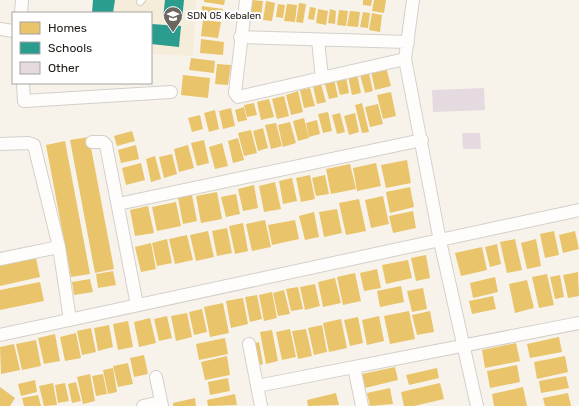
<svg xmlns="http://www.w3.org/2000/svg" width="579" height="406" font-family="Rubik,sans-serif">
  <rect width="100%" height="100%" fill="#f7f3eb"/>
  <!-- built -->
  <path fill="#f6ecda" d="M101,0H196L193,56L151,54V13H100Z"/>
  <!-- homes -->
  <path fill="#e9c46a" d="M204,0H225L224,5L204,2Z
    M252,0L263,1L261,17L250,16Z
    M363,0H372L371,6L363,5Z
    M374,0H386L384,13L372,11Z
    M266,1L275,3L272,21L263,20Z
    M299,3L306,4L303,23L296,22Z
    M278,4L285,5L283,18L276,17Z
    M287,4L297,5L295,22L284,21Z
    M202,6L223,9L221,19L201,16Z
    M310,7L316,8L314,20L308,19Z
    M318,9L328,11L326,25L316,23Z
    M330,9L336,11L335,24L328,23Z
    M339,10L348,11L346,26L337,25Z
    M350,11L360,12L358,27L347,26Z
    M363,12L370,13L368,28L360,27Z
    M372,13L382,15L380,32L369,30Z
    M203,20L221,22L218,38L201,36Z
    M201,39L224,42L223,55L200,53Z
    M191,58L215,61L214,73L189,70Z
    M217,64L231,65L228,85L215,84Z
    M386,67L391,86L375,90L371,71Z
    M368,69L373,91L365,93L359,71Z
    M357,74L361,93L352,95L348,76Z
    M183,75L210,78L208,98L181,95Z
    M346,77L349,93L340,95L336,80Z
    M334,79L338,97L329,99L324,81Z
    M321,84L326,102L317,104L313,86Z
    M310,88L315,106L304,108L300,90Z
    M298,91L303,112L291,115L286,95Z
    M391,92L396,116L383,119L377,95Z
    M284,96L289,116L277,119L272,99Z
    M269,99L274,117L261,120L257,102Z
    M254,103L257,115L247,117L244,105Z
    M362,103L369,132L362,133L355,105Z
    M378,104L383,124L370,127L365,107Z
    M244,107L247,120L238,122L235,110Z
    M231,108L235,126L223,129L219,111Z
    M215,110L219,129L209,132L204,113Z
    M328,112L332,131L323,133L318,114Z
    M340,113L345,132L337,134L332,115Z
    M355,113L359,132L349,135L344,116Z
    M200,115L203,129L192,132L188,118Z
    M304,118L309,138L298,141L293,121Z
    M317,120L320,134L309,137L306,123Z
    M290,122L296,143L283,147L278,125Z
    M276,123L282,146L271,149L265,125Z
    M263,128L268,148L258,151L253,131Z
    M251,130L257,153L244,156L238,133Z
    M132,131L135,141L117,146L114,136Z
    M89,137L114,269L95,273L70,140Z
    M238,138L244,160L233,163L228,141Z
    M204,140L209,163L197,166L191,143Z
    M65,141L90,274L71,277L46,145Z
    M222,143L228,166L215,169L209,147Z
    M136,145L139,159L121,163L118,150Z
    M188,145L194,168L179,172L174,149Z
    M172,154L177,174L164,178L159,157Z
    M155,156L161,179L151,182L146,159Z
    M407,160L411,183L386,188L381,165Z
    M141,163L145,180L126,185L122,168Z
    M376,163L381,186L357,191L353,168Z
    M350,164L356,189L331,194L326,169Z
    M310,175L315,199L301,202L296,178Z
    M325,175L329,194L316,196L312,178Z
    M292,178L297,201L283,204L279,181Z
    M275,182L281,209L264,212L259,186Z
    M254,185L258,208L243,211L238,189Z
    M410,187L414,207L390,213L386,192Z
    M217,192L222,219L201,223L196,196Z
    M236,194L240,214L226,217L221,197Z
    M192,195L197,221L183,224L178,198Z
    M383,196L389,224L371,228L365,200Z
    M359,199L366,231L346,235L339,203Z
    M176,202L181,226L157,231L152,207Z
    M148,206L154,233L135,236L130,210Z
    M337,209L342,233L324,237L319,212Z
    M413,211L416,228L393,233L389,216Z
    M314,212L319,237L305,240L299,216Z
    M265,220L271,247L252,251L246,224Z
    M295,220L299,239L272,245L268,225Z
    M243,223L248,251L235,254L229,226Z
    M227,228L232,253L217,256L212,231Z
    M208,231L214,257L196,261L190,235Z
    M554,231L559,255L545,258L540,234Z
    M575,231L579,249L563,253L559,235Z
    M187,235L193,260L175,264L169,239Z
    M167,239L172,263L157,266L152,243Z
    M515,239L522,270L507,273L500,242Z
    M536,239L541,266L527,269L521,243Z
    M151,243L156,269L141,272L135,247Z
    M497,244L501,264L490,267L485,247Z
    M482,247L487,270L461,276L455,253Z
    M426,255L430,278L416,281L411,258Z
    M36,258L40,277L0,286V266Z
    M408,260L412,278L386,284L382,265Z
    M377,269L381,288L364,291L360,273Z
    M113,271L116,285L98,288L96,274Z
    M578,272L579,296L568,298L563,275Z
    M355,273L361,301L343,305L337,277Z
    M547,274L554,305L539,308L532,277Z
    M560,275L564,297L555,299L550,277Z
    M495,277L498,292L473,298L470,283Z
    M335,278L341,303L323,307L318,282Z
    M90,279L93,292L74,295L72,282Z
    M527,280L534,308L515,313L509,284Z
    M40,282L44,301L0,310V290Z
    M315,284L320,306L305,310L300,287Z
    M401,286L404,302L380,307L377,291Z
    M298,287L303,309L291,311L286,289Z
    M423,288L427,309L412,312L407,291Z
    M284,290L290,314L278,316L273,293Z
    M272,292L277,318L264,321L259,295Z
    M257,295L262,319L250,322L245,297Z
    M493,296L496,309L472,314L469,301Z
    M243,298L248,324L231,328L226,301Z
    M223,303L229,333L210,337L204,307Z
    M202,309L207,332L194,335L189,312Z
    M409,311L415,339L390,344L384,316Z
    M430,311L434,332L417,335L412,315Z
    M187,313L192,337L176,341L171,316Z
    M167,316L172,338L159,341L154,319Z
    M379,316L384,341L367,345L362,320Z
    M358,317L363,343L350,346L344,320Z
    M150,318L156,343L139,347L134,322Z
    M341,319L347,348L329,352L323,323Z
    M128,321L133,347L118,350L113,324Z
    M109,325L113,347L98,351L94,328Z
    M322,325L327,352L314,355L308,328Z
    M91,328L96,352L82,355L77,331Z
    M290,329L296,357L282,360L276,332Z
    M306,329L312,356L298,359L292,331Z
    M272,330L278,361L266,364L260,332Z
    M76,333L81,358L65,361L60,337Z
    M55,334L60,361L44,364L38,338Z
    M559,337L562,352L530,358L527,344Z
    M225,338L228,354L199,360L196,344Z
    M36,340L41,366L22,370L16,344Z
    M259,342L263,364L256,366L251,344Z
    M516,343L520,361L485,368L482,350Z
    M14,344L20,370L1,374L0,347Z
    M144,355L148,374L134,377L130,358Z
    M227,356L230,375L205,380L201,362Z
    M565,356L568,372L537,379L534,362Z
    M128,363L133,384L118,387L113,366Z
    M517,365L520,382L490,388L487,371Z
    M395,367L398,380L365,388L362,374Z
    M113,368L117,392L108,394L103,370Z
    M437,368L439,378L409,385L406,375Z
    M90,374L95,401L83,404L77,377Z
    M103,374L107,394L96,396L92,376Z
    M566,376L569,388L541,393L539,381Z
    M228,378L230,391L210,395L208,382Z
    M35,380L37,392L21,396L18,384Z
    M76,382L81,401L72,403L68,384Z
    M53,383L57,405L44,406L39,386Z
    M65,383L69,401L58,403L55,385Z
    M440,383L444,399L414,406H404L401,392Z
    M0,387L15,398L10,406H0Z
    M523,387L527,406H494L492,394Z
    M390,388L393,404L370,406L367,393Z
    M336,393L339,405L308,406L307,400Z
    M568,393L571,406H545L543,398Z
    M235,394L237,405L208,406L207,400Z
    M38,395L41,406H24L22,398Z
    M195,398L196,406H173V403Z"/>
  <!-- schools -->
  <path fill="#2a9d8f" d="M93,0H115L113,13H92Z
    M165,0H184L182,20L163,18Z
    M151,24L181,26L179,47L151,44Z"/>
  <!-- building -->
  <path fill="#e4dae0" d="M484,88L485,110L433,112L432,90Z
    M462,133H480L481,149H463Z"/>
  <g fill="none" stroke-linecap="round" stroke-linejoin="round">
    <defs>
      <path id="lane" d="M140,2L142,0"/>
      <path id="street" d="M246,0L235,93L238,97L405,59
        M413,0L405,59L440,241L477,406
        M21,13L22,0
        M0,29L13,31
        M240,37L408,42
        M318,40L322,78
        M23,83L24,101L171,92
        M92,142H103L106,145L137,305
        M0,144L28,143L34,145L59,247L70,320
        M118,204L422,140
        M0,259L59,247
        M0,335L579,210
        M249,344L261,406
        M354,367L362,406
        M156,377L162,406
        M257,386L579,323
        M143,406L161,402"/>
    </defs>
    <!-- lane casing -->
    <use href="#lane" stroke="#d4d0c9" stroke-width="8"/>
    <!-- street casing -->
    <use href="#street" stroke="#d4d0c9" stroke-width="14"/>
    <!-- lane -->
    <use href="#lane" stroke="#fefdfc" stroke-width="6"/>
    <!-- street -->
    <use href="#street" stroke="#fefdfc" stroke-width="12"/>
  </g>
  <!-- icons -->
  <defs>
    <symbol id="school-pin" viewBox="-11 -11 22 30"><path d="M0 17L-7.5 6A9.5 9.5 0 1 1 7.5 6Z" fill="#6b6760" stroke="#fff"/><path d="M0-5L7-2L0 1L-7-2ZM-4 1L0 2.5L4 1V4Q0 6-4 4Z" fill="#fff"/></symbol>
  </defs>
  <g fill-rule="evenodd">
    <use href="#school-pin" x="162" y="5" width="22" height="30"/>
  </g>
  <g text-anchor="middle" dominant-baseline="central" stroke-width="4" stroke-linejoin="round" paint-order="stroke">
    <!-- poi labels -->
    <g font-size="10" fill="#1f1b15" stroke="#fff" text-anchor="start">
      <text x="187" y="16">SDN 05 Kebalen</text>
    </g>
  </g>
  <!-- legend -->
  <rect x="12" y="12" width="140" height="72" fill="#ffffff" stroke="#a5a4a1"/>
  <rect x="20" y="22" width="20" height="12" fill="#e9c46a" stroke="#a5a4a1"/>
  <text x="48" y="32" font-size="12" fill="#1f1b15">Homes</text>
  <rect x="20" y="42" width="20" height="12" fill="#2a9d8f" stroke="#a5a4a1"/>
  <text x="48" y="52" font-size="12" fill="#1f1b15">Schools</text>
  <rect x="20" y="62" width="20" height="12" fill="#e4dae0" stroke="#a5a4a1"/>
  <text x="48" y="72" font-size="12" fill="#1f1b15">Other</text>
</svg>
